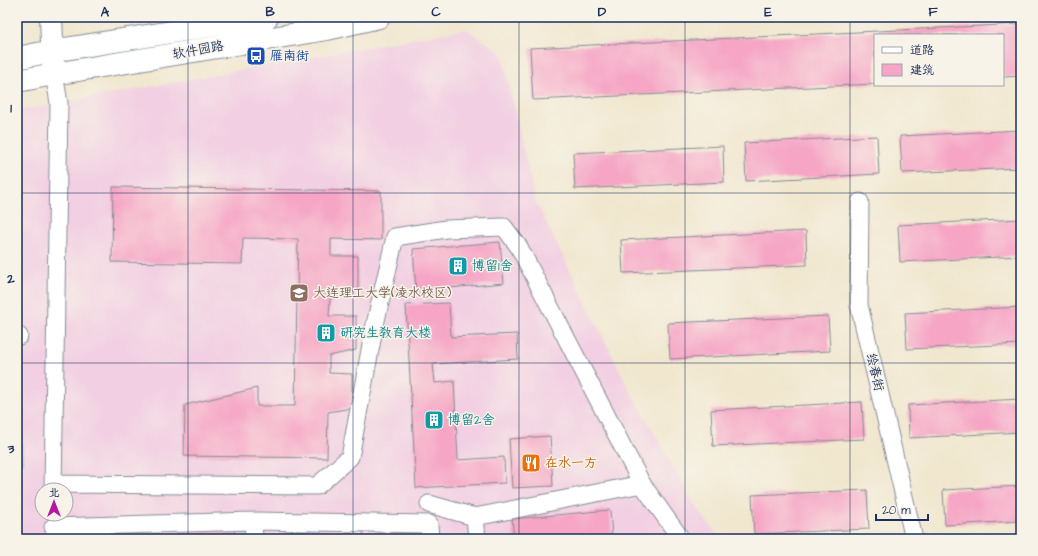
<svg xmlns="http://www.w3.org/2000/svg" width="1038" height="556" font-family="'Architects Daughter','LXGW WenKai TC',sans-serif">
  <rect width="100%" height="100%" fill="#f7f3e8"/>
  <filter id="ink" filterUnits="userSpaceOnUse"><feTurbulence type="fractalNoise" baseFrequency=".025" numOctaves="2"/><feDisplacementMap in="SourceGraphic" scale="8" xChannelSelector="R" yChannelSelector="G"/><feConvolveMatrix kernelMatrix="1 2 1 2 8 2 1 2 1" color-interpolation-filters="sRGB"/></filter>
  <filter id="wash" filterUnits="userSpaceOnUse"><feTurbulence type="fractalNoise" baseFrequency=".012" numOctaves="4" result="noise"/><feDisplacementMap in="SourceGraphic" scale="16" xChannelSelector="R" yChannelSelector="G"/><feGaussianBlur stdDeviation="0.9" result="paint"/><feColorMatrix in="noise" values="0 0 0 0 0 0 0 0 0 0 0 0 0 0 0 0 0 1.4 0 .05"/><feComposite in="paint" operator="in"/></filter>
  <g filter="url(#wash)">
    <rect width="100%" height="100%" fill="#f1e7cf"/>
    <!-- built -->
    <path fill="#f2cfe2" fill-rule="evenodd" d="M466,29L502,53L535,200L627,385L697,509L721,539H17V111ZM42,490H66V514H42Z"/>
    <!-- green -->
    <path fill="#8dd590" stroke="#548277" d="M17,348H20L22,463H17Z"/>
    <g id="blocks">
      <!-- building -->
      <path fill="#f6a5c5" d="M1021,24V76L1003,77V35H875V84L533,100L530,48Z
        M1021,130V168L902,173L900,136Z
        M877,136L879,174L746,181L744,143Z
        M723,146L724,182L575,189L573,153Z
        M113,187L381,191V240L331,239V256H358V290L330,299L329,316H356V350L329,356V373L352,374V408L328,412L327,458L184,456L185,405L257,388V406H295L298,239L243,238L242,264L112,262Z
        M1021,219V256L900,262L898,225Z
        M806,231L807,265L623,273L621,240Z
        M500,242L504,283L416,291L413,249Z
        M449,303L451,337L517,334L518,359L433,364L435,383L454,381L458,460L504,457L505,483L416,488L406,305Z
        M1021,307V344L907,349L905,313Z
        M828,316L830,351L670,359L668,323Z
        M1021,399V432L909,438L908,405Z
        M862,402L864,439L713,446L711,410Z
        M550,436L553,486L512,488L509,439Z
        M1021,486V521L945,525L943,490Z
        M867,490L869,529L754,534L752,495Z
        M610,510L612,538L598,539H514L512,519Z
        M234,530L235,539H72V535Z
        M351,530V539H291V531Z
        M423,530L424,539H364L363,531Z"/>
    </g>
  </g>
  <g filter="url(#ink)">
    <use href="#blocks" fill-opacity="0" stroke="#868b96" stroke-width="1"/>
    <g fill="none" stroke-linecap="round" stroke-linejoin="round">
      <defs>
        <path id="street" d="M860,202L859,305L914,539
          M17,336H19
          M53,484L317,486L350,457L374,329L395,237L446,229L504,227L519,247L642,484L681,539
          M53,490L59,103L54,74
          M429,504L475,517L477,539
          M475,517L642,484
          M253,521L254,539
          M53,527L253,521L429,524L430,539"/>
        <path id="secondary" d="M51,17L53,65
          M17,58L52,51L267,17
          M17,81L54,74L327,29L379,17"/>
      </defs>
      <!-- street casing -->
      <use href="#street" stroke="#868b96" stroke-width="19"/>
      <!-- secondary casing -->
      <use href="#secondary" stroke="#868b96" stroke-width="24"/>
      <!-- street -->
      <use href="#street" stroke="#fff" stroke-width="17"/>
      <!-- secondary -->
      <use href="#secondary" stroke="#fff" stroke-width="22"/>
    </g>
  </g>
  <!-- grid -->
  <path fill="none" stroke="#1b2f5e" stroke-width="1" stroke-opacity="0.55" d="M188,17V539M353,17V539M519,17V539M685,17V539M850,17V539M17,193H1021M17,363H1021"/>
  <!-- icons -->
  <defs>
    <symbol id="bus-square" viewBox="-11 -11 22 22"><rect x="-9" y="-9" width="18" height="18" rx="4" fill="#1a4fb4" stroke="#f7f3e8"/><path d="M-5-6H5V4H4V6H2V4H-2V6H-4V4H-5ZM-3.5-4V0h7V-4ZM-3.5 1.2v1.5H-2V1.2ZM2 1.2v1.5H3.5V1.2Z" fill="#fff"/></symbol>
    <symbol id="building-square" viewBox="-11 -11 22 22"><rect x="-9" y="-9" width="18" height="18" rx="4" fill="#0f9aa8" stroke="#f7f3e8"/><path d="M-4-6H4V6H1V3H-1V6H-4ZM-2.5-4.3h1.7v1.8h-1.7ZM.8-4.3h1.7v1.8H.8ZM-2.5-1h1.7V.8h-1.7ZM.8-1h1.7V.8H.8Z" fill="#fff"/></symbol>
    <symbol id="university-square" viewBox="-11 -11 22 22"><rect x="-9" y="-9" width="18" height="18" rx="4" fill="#8d6e63" stroke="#f7f3e8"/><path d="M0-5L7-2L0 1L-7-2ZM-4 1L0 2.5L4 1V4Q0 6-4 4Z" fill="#fff"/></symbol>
    <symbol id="restaurant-square" viewBox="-11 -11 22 22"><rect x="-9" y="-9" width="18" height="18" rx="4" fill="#e8710a" stroke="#f7f3e8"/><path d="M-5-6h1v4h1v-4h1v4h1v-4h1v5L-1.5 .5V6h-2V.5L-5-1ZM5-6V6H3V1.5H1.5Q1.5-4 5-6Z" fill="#fff"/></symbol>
  </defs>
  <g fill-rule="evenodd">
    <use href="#bus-square" x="245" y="45" width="22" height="22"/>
    <use href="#building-square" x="447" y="255" width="22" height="22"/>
    <use href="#university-square" x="288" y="282" width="22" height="22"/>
    <use href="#building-square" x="315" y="322" width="22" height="22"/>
    <use href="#building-square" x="423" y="409" width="22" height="22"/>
    <use href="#restaurant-square" x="520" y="452" width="22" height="22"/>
  </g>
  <g text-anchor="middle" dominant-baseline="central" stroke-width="3" stroke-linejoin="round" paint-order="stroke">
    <!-- street labels -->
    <g font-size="13" fill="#1b2f5e" stroke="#f7f3e8">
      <text transform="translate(198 50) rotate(-10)">软件园路</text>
      <text transform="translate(875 372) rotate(77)">绘春街</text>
    </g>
    <!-- transit labels -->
    <g font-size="13" fill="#164399" stroke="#f7f3e8" text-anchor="start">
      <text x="270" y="56">雁南街</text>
    </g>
    <!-- culture labels -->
    <g font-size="13" fill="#0d838f" stroke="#f7f3e8" text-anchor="start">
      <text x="472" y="266">博留1舍</text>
      <text x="340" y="333">研究生教育大楼</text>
      <text x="448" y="420">博留2舍</text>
    </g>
    <!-- education labels -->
    <g font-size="13" fill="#785e54" stroke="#f7f3e8" text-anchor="start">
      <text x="313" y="293">大连理工大学(凌水校区)</text>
    </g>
    <!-- food labels -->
    <g font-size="13" fill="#c56008" stroke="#f7f3e8" text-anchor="start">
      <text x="545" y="463">在水一方</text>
    </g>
  </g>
  <!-- margin -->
  <rect width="1038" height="556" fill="none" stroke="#f7f3e8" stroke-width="44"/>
  <!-- legend -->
  <rect x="874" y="34" width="130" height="52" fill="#f7f3e8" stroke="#9fa5b1"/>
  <rect x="882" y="47" width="20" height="6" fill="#ffffff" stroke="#9fa5b1"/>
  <text x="910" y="54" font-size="12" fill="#1b2f5e">道路</text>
  <rect x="882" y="64" width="20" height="12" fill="#f6a5c5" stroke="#9fa5b1"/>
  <text x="910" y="74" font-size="12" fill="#1b2f5e">建筑</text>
  <!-- north arrow -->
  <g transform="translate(54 502)"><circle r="19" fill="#f7f3e8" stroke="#9fa5b1"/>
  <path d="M0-3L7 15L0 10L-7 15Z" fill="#b5179e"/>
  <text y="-6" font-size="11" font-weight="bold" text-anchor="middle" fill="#1b2f5e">北</text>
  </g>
  <!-- scale -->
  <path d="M876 514v6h52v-6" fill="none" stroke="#1b2f5e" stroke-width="2"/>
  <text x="882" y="514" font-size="12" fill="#1b2f5e" stroke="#f7f3e8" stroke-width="3" paint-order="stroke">20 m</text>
  <rect x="22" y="22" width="994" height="512" fill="none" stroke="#1b2f5e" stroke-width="1.5"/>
  <g font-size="13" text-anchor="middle" font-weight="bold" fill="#1b2f5e">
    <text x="105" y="16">A</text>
    <text x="270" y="16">B</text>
    <text x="436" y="16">C</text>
    <text x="602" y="16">D</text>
    <text x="768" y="16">E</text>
    <text x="933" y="16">F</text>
    <text x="11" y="112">1</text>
    <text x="11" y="283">2</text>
    <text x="11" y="453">3</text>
  </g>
</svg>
